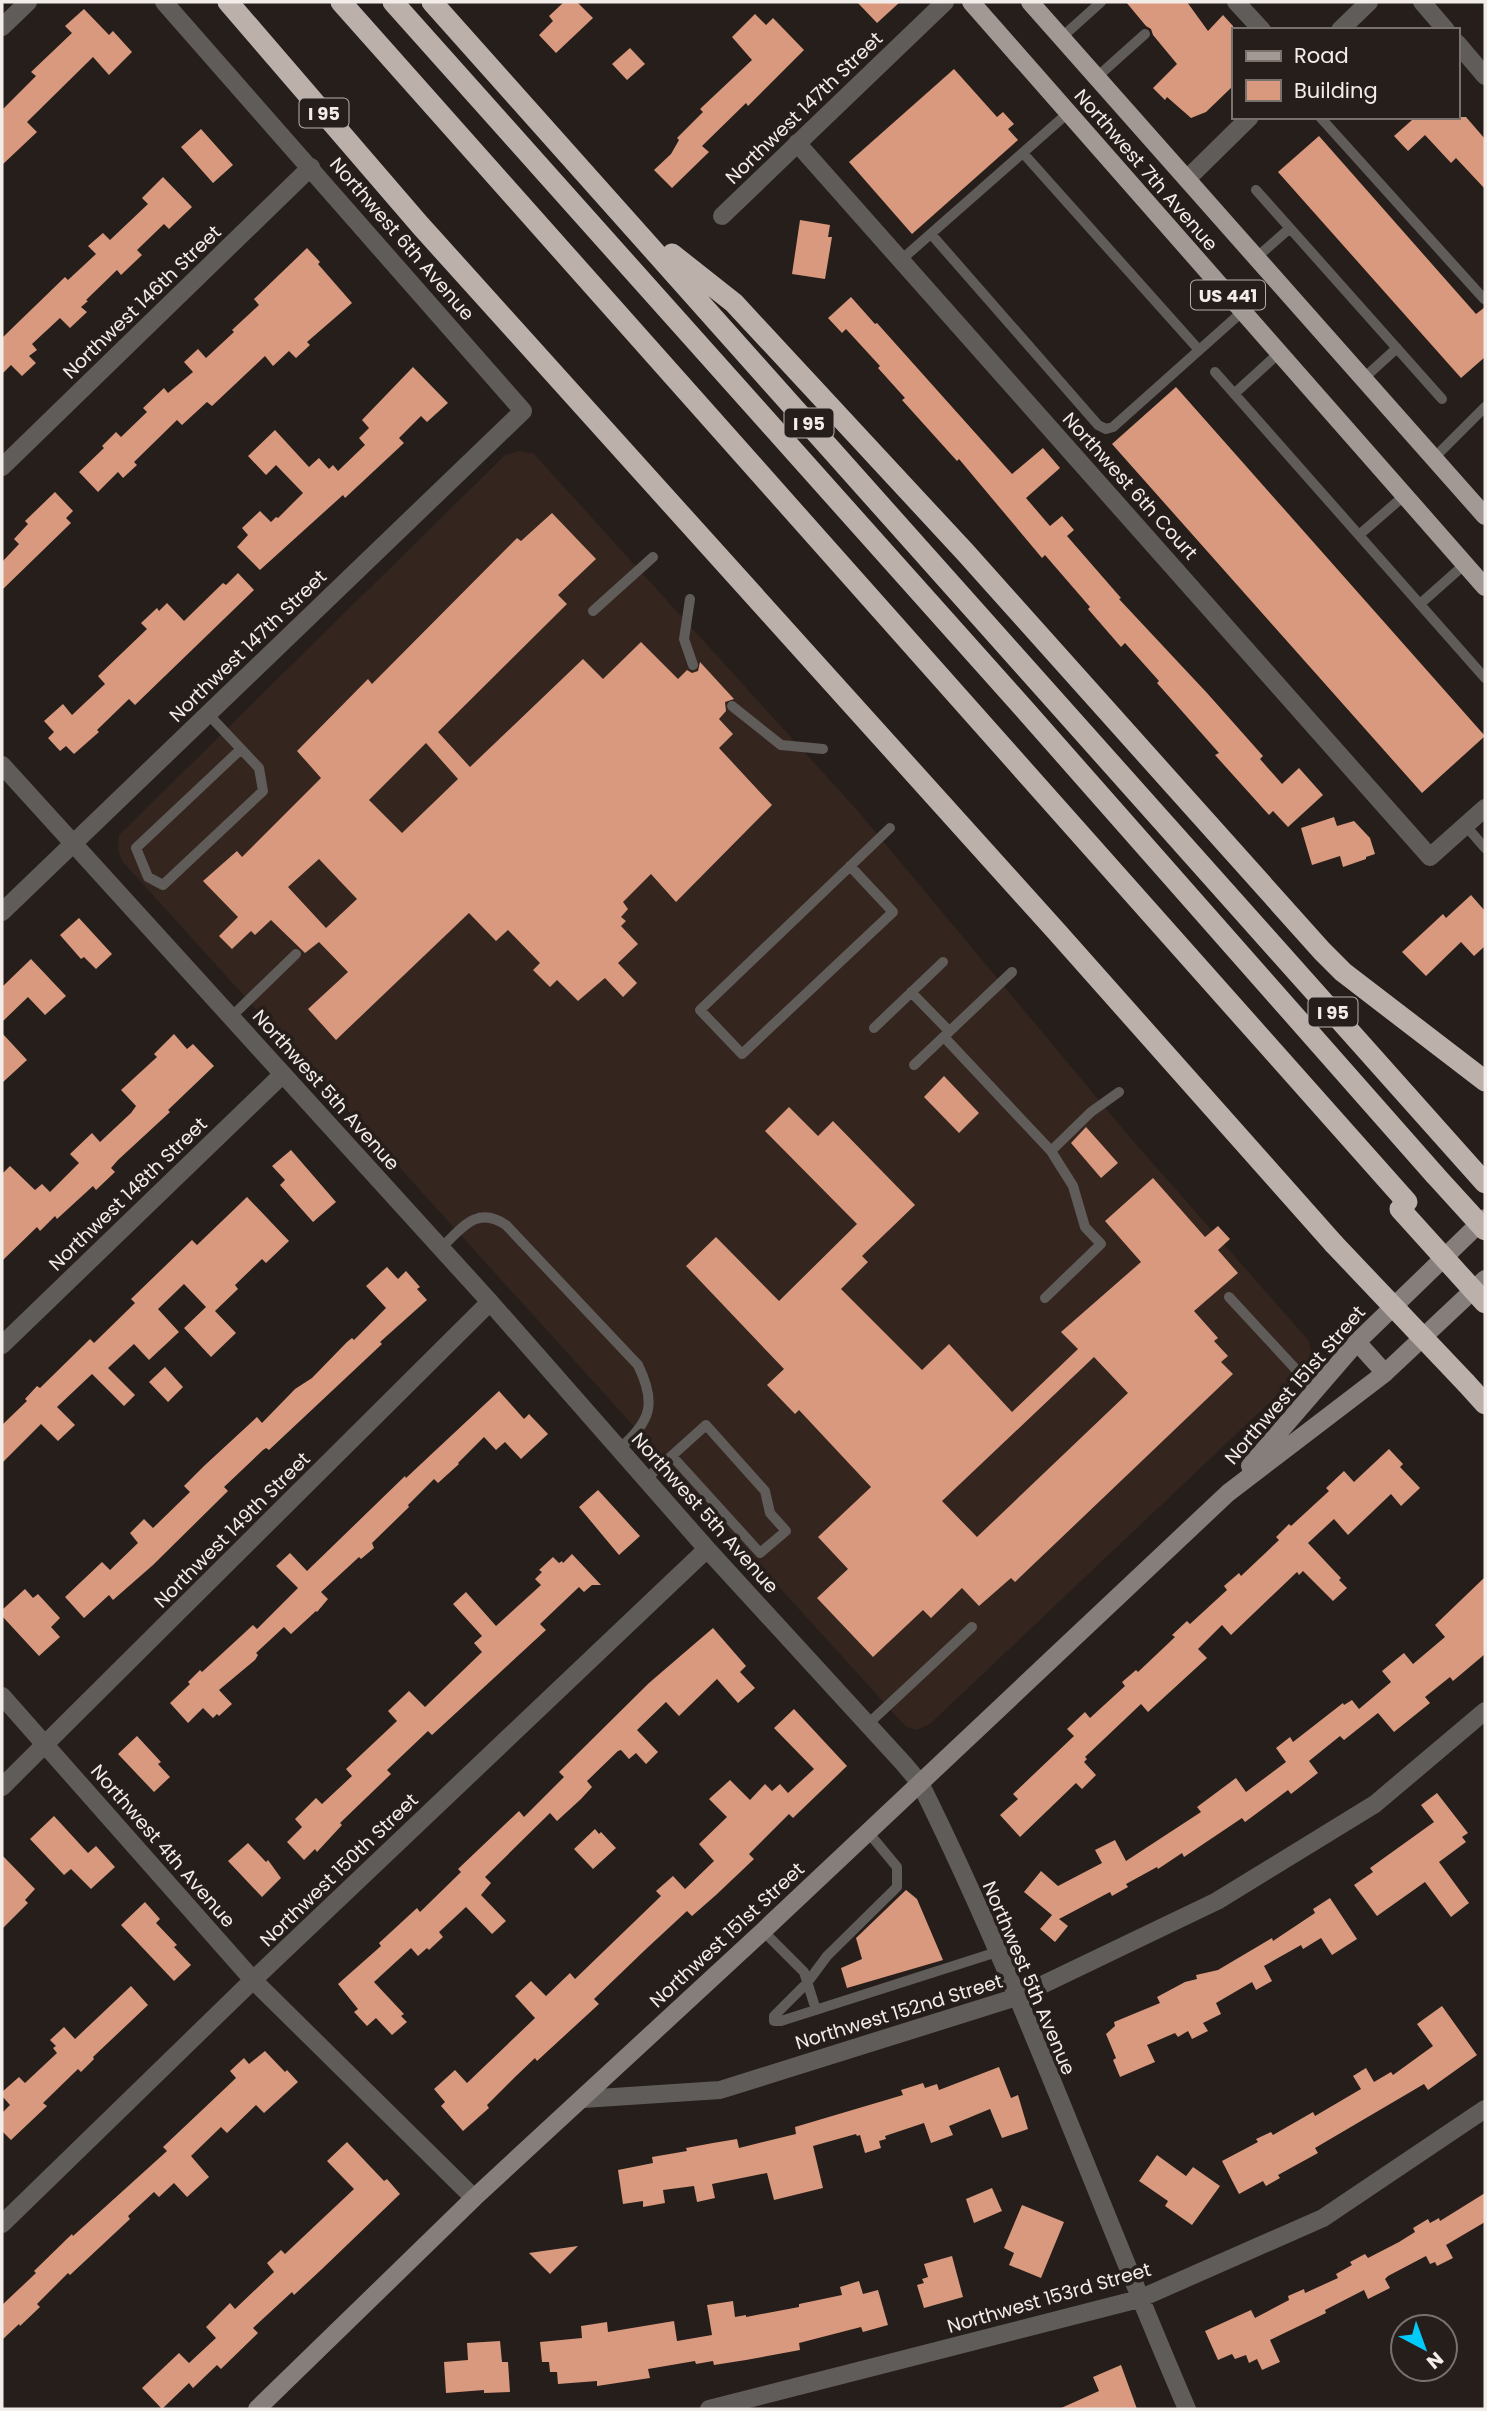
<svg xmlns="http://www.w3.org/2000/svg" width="1487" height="2411" font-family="Poppins,sans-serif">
  <rect width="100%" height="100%" fill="#261e1a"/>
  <!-- built -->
  <path fill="#34251f" d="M519,451L534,454L857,810L1128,1135L1309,1341L1312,1354L1306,1368L930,1724L917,1730L906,1727L122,861L118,849L119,835L505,455Z"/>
  <!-- building -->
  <path fill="#d9997e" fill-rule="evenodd" d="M564,2H577L593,18L556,53L539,35L553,21L549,16Z
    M857,2H900L877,23Z
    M1126,2H1187L1208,31L1223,15L1233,26V86L1206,112L1191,118L1167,97L1165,100L1153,88L1177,64L1153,35L1151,29L1146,26Z
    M84,9L109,35L113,31L132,52L109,75L93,57L27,122L37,132L2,165V110L36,76L31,72L72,33L65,26Z
    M755,14L766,25L773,18L804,50L748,106L746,103L702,146L709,152L672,188L654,170L671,154L679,140L677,138L703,112L700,109L752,60L732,37Z
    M630,48L645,64L627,80L612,64Z
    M954,69L997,117L1003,112L1014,124L1008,129L1018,140L912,234L849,162Z
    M1410,117H1466L1485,139V189L1456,158L1451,163L1425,135L1408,151L1394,136L1412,120Z
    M201,129L233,165L213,183L181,147Z
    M1319,136L1476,314L1485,307V357L1461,378L1278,172Z
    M163,177L192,207L169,229L164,224L137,250L142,255L121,275L117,270L86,300L88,301L81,307L87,312L70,328L60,318L32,344L37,350L29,356L36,363L22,376L11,365L2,374V338L65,277L68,280L96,254L88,246L103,233L110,240L148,204L142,198Z
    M800,220L830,225L828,237H832L825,279L792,274Z
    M307,248L320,262L318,264L352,303L307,342L310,345L296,358L289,351L273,366L265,356L212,406L207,402L182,425L177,420L134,462L137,465L123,478L118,472L98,492L79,472L104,448L102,446L116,432L121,437L147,412L143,408L164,388L168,393L193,372L184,362L198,349L206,358L234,332L232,330L259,305L254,299Z
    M851,297L875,324L877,323L1012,474L1043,448L1060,468L1026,498L1050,526L1062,516L1074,530L1067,536L1121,598L1119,599L1207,693L1263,756L1260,759L1282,784L1299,768L1323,795L1288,827L1273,811L1269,815L1215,755L1219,753L1157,683L1159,681L1125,643L1121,647L1088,609L1090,607L1045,555L1042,558L959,459L957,461L902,400L905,398L878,368L880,366L846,329L842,333L828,318Z
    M413,367L448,403L427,422L421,416L399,438L404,443L345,498L343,495L260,570L237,547L248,535L242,528L260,511L271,522L276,517L278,518L303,493L276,465L266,475L248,456L275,430L309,467L319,458L329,469L333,465L338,471L365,445L359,438L369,428L362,420Z
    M1176,387L1485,736L1422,793L1112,444Z
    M55,492L73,511L66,518L71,523L2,590V562L19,544L14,539L28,524L25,521Z
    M552,513L596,559L558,595L567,604L438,732L470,767L583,659L603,679L641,642L678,679L687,670L692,673L698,671L700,662L734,699L725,702L726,711L719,719L733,734L719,748L772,805L676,902L651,874L623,902L628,909L621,917L626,921L621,926L638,944L618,963L637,983L623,997L605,978L578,1001L557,980L550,987L533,970L540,963L508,930L496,941L469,913L336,1040L308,1009L348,972L319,942L305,953L271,920L255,935L251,931L232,949L219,936L238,917L203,881L237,851L242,857L321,778L297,751L368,679L372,684L517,538L521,541ZM426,743L458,779L402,833L369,800ZM319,859L357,899L326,928L288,887Z
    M238,573L254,590L135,705L129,699L97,730L99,732L74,754L66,746L60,751L48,738L54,732L44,721L63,704L72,715L105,684L98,676L147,629L141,623L157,608L159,611L167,603L184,621L223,583L226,585Z
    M1334,817L1337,826L1354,821L1370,838L1375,854L1366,857V859L1343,867L1340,856L1312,865L1301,828Z
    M1471,895L1485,911V946L1474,956L1461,942L1426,976L1402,952L1443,914L1446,918Z
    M79,918L112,954L96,969L84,957L81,959L60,935Z
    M31,959L66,996L45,1015L28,997L2,1022V987Z
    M2,1033L27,1060L2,1083Z
    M174,1034L187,1049L193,1044L214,1066L168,1110L170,1112L118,1160L111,1168L115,1172L96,1190L93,1186L57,1219L55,1216L40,1231L37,1227L2,1261V1174L10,1166L35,1190L42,1184L50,1192L79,1163L70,1154L92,1133L100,1142L131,1113L136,1106L121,1090L157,1057L154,1054Z
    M944,1076L979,1113L959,1133L924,1097Z
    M789,1107L818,1136L833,1121L915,1205L862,1256L868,1262L841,1289L922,1370L949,1344L1012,1412L1078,1349L1061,1332L1141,1262L1105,1221L1153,1178L1205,1237L1218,1226L1230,1239L1218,1250L1238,1273L1194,1311L1218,1338L1214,1341L1228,1356L1221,1362L1233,1374L1015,1582L1011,1578L979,1606L962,1588L931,1618L923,1610L873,1657L817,1598L848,1569L818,1537L871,1487L799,1410L795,1414L767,1385L784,1369L686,1266L716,1237L779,1301L857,1224L765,1131ZM1094,1357L1128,1393L977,1537L942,1501Z
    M1086,1127L1118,1163L1101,1178L1071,1143Z
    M291,1150L336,1202L313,1222L280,1185L285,1180L272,1166Z
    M247,1197L289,1241L266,1263L262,1259L235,1285L238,1289L215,1311L236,1333L211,1357L184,1328L206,1307L184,1284L158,1309L179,1332L149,1360L134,1344L108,1368L135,1395L124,1406L92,1374L57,1407L75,1425L58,1441L41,1424L2,1463V1425L27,1401L25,1399L37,1386L40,1388L90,1339L94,1343L135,1303L131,1299L192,1240L197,1245Z
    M387,1267L398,1279L406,1271L420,1287L417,1289L427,1300L380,1342L382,1344L269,1450L266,1448L263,1450L224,1487L228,1491L153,1565L113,1600L109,1595L84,1618L65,1597L102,1562L110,1570L138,1543L130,1533L144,1519L153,1528L190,1492L184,1486L204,1466L257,1417L262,1423L295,1389L312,1378L347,1342L352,1338L354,1340L386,1308L366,1286Z
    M165,1367L183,1387L168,1402L149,1382Z
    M499,1391L524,1419L529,1414L548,1434L521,1459L505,1442L496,1450L484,1437L458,1463L459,1464L438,1483L434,1479L408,1505L409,1507L372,1543L374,1548L361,1559L359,1557L321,1592L328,1599L317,1612L316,1611L291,1634L284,1627L256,1653L258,1655L255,1660L219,1690L232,1704L219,1716L217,1714L213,1718L203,1708L188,1723L170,1703L190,1684L188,1682L200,1670L202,1672L253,1625L257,1629L298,1588L276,1566L290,1553L307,1571L405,1476L406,1478Z
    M1389,1449L1403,1464L1400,1467L1420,1488L1401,1506L1391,1494L1348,1535L1334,1519L1308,1543L1341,1578L1339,1580L1347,1588L1333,1601L1303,1571L1299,1575L1297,1572L1231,1635L1222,1625L1198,1649L1207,1658L1148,1712L1141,1704L1085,1757L1087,1759L1084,1762L1096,1775L1082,1789L1076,1783L1020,1837L1000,1815L1018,1799L1013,1794L1074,1736L1067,1729L1085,1712L1090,1718L1125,1686L1122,1682L1136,1670L1138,1672L1175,1637L1172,1635L1187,1621L1190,1624L1227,1590L1224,1586L1239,1573L1241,1576L1279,1540L1276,1537L1289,1524L1291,1526L1329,1491L1326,1488L1344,1471L1354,1482Z
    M598,1490L640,1536L619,1555L579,1507Z
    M572,1554L601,1585H592L584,1592L579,1587L540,1624L546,1630L432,1735L428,1731L387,1770L391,1774L340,1823L342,1825L317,1852L315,1849L304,1860L287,1842L302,1827L295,1819L316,1798L322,1804L352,1776L346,1769L397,1721L388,1711L409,1691L425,1707L482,1652L474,1643L482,1636L453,1604L466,1592L496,1626L541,1585L535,1579L542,1572L539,1570L553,1557L559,1563L562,1561L563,1563Z
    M1485,1577V1654L1453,1681L1450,1677L1425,1697L1430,1703L1394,1732L1378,1713L1344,1740L1340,1736L1309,1761L1318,1773L1291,1794L1288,1790L1245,1822L1242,1818L1184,1857L1182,1853L1158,1869L1157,1867L1126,1884L1128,1887L1112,1896L1110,1892L1059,1919L1068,1926L1055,1942L1040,1929L1052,1915L1024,1892L1041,1871L1058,1886L1102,1863L1095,1850L1115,1840L1126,1861L1201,1812L1197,1807L1236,1778L1246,1792L1286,1762L1276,1748L1290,1737L1293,1742L1343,1703L1344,1705L1352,1700L1359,1709L1391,1682L1382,1671L1404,1653L1413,1664L1445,1637L1435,1625Z
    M25,1589L33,1598L38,1594L60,1618L51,1627L60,1637L39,1656L2,1616V1610Z
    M713,1628L746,1666L740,1672L755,1688L738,1703L717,1679L679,1716L666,1702L637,1730L658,1752L646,1764L636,1753L629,1759L621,1750L618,1751L587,1781L592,1787L581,1799L557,1821L550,1813L485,1877L491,1883L481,1895L506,1921L492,1934L466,1907L439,1932L443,1937L429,1950L427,1948L418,1956L411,1948L374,1982L404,2014L401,2016L407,2022L392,2035L376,2018L367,2026L354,2012L358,2009L338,1984L381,1946L379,1943L417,1908L420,1912L461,1872L458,1869L519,1811L524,1817L564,1777L559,1772L649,1683Z
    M794,1709L847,1766L793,1818L789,1814L749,1854L754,1859L716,1895L692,1916L687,1911L645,1950L594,1999L599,2004L537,2061L535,2058L515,2077L487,2105L489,2108L463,2131L441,2106L445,2102L434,2089L455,2070L467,2083L535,2018L515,1996L531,1981L546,1996L570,1973L575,1979L661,1896L656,1891L673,1876L685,1889L714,1861L699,1844L727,1817L709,1799L730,1780L750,1800L765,1784L772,1791L780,1784L788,1793L814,1769L774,1728Z
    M137,1736L161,1762L158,1764L170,1777L154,1792L118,1754Z
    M1437,1793L1468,1833L1462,1837L1466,1842L1439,1862L1469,1903L1451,1917L1425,1882L1377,1916L1354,1885L1373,1872L1370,1868L1434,1822L1421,1805Z
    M54,1816L88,1853L96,1846L115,1867L91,1889L71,1869L64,1875L30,1839Z
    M595,1829L599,1834L601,1832L616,1848L593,1869L574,1849Z
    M248,1843L266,1862L268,1860L281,1878L262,1897L228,1861Z
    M2,1855L35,1889L25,1900L28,1903L2,1929Z
    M906,1890L917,1899L943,1960L847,1988L841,1968L862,1959L856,1938Z
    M1330,1898L1357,1939L1332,1955L1321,1938L1303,1949L1301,1945L1264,1966L1272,1981L1256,1990L1252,1982L1216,2003L1221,2014L1203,2023L1208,2031L1192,2039L1188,2031L1178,2037L1175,2033L1147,2045L1155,2062L1120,2077L1113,2060L1116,2058L1106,2034L1115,2026L1114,2022L1160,2003L1157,1997L1185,1982L1197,1979L1196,1975L1218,1970L1272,1938L1273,1941L1315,1913L1313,1909Z
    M145,1902L160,1919L156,1923L177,1945L174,1947L191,1965L174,1981L121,1925Z
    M131,1986L148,2005L93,2057L94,2059L81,2072L78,2069L43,2103L47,2106L11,2140L2,2131V2113L10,2105L2,2096V2092L19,2077L25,2083L57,2053L53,2048L56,2046L50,2040L64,2027L75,2039Z
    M1442,2006L1477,2055L1428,2090L1424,2084L1315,2148L1318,2153L1278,2175L1280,2178L1266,2186L1263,2181L1239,2194L1222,2161L1258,2142L1256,2139L1271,2132L1273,2135L1313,2112L1315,2116L1361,2089L1353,2076L1366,2068L1374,2082L1391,2072L1393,2075L1433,2046L1417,2024Z
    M265,2051L285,2072L287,2070L298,2082L264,2113L256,2105L227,2133L221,2127L191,2156L209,2177L187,2197L174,2183L159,2197L154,2192L128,2216L130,2219L70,2275L68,2273L37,2304L40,2307L20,2326L19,2324L2,2340V2305L36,2273L34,2271L72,2234L73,2236L167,2151L163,2147L236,2078L230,2071L244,2058L249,2064Z
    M999,2067L1011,2098L1018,2095L1028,2129L1002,2138L990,2109L949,2126L953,2135L931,2143L924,2123L885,2136L886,2139L879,2141L881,2148L865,2153L860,2135L857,2136L856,2134L813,2146L823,2188L774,2200L767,2173L712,2184L715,2198L697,2202L694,2186L663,2190L665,2203L643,2207V2201L623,2204L618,2170L653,2163L652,2157L687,2151L686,2148L713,2143L737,2139L739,2148L796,2134L795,2127L903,2095L901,2090L923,2083L925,2088L937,2084L939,2090Z
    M347,2142L384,2181L387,2179L400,2194L322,2269L294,2295L292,2292L253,2328L258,2333L221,2369L217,2365L193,2388L189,2383L162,2409L142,2388L179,2353L189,2363L216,2338L206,2327L230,2303L235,2309L274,2272L267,2263L281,2250L285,2254L354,2189L327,2161Z
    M1157,2155L1186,2176L1193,2167L1220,2186L1192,2225L1165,2206L1168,2201L1139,2181Z
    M992,2188L1002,2211L974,2223L966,2199Z
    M1485,2193V2222L1446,2245L1453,2258L1437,2266L1435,2262L1430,2264L1426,2256L1388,2276L1385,2279L1390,2288L1368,2299L1364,2290L1325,2310L1326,2313L1270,2340L1280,2362L1262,2370L1257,2359L1249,2363L1246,2355L1235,2359L1232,2354L1218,2360L1205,2331L1251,2310L1255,2318L1289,2300L1288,2296L1304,2289L1305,2293L1338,2278L1336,2274L1352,2265L1350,2262L1365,2254L1368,2258L1399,2242L1415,2232L1413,2228L1428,2219L1430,2223L1439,2218L1440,2221Z
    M1022,2205L1064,2222L1041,2278L1009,2265L1014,2253L1004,2248Z
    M578,2246L550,2274L529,2253Z
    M952,2256L963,2297L924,2308L917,2285L924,2283L922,2279L928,2277L924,2264Z
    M859,2281L863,2294L878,2290L888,2325L863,2332L861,2327L799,2343L800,2350L746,2360L714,2365L713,2361L696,2364L695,2361L648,2369L650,2378L597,2386V2381L558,2384L557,2372H550L549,2362H542L540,2342L582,2338L581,2326L607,2322L608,2332L674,2321L677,2341L712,2335L707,2305L733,2301L735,2317L746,2315V2317L799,2307V2304L842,2295L840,2287Z
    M500,2341L502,2362H508L510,2392L484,2393V2390L446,2393L444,2362L468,2360L467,2343Z
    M1121,2365L1137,2409H1059L1099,2391L1093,2377Z"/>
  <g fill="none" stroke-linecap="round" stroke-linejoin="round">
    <!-- lane -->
    <path stroke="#605c5a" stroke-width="10" d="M1062,37L1101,2
      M1097,77L1145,34
      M1320,117L1484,299
      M1023,153L1199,350
      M1256,190L1442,399
      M931,234L1098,425L1106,429L1113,427L1243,311
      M1257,257L1290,228
      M901,260L1068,113
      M1215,372L1485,678
      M1364,378L1397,348
      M1234,394L1279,353
      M1434,458L1485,407
      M1359,535L1405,495
      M690,599L684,639L693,665
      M1420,604L1465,564
      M593,611L653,557
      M732,706L781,745L823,749
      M208,714L259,768L263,791L163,885L148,877L136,848L240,750
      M1466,826L1485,848
      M850,866L893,912L742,1054L700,1010L890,828
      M911,992L949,1031
      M231,1017L296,954
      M874,1028L943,962
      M944,1037L1051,1151L1073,1186L1085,1227L1101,1244L1045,1298
      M914,1065L1012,972
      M1051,1151L1091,1112L1119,1092
      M441,1248C462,1228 477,1205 506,1225L638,1365C657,1404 651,1421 619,1449
      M1229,1297L1315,1390
      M646,1479L706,1425L765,1491L770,1513L786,1531L760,1553L672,1456
      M868,1724L972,1627
      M868,1832L897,1867V1887L827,1956L807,1983L774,2016V2021H781L997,1952
      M763,1931L804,1972L816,2010"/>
    <!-- street -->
    <path stroke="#605c5a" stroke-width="18" d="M1236,2L1262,30
      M1422,2L1446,30
      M2,27L28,2
      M1340,30L1369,2
      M1457,43L1485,76
      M797,143L1430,857L1485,808
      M1188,178L1250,117
      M722,216L945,2
      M2,467L311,167
      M2,765L490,1302L707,1549L904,1764L920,1783C1021,1986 1097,2201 1187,2409
      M2,912L523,411L164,2
      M2,1345L283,1074
      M2,1696L253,1980L474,2198
      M2,1787L490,1302
      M583,2099L720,2090L1017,1997L1217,1901L1375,1804L1485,1711
      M2,2224L253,1980L707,1549
      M709,2409L1139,2299L1323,2218L1485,2109"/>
    <!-- secondary -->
    <path stroke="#857e7b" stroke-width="18" d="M1357,1342L1385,1373
      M1250,1466L1357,1342L1485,1218
      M257,2409L474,2198L763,1931L1228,1493L1385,1373L1485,1279"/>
    <!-- primary -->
    <path stroke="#a29894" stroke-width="18" d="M971,2L1485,587
      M1030,2L1485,516"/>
    <!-- highway -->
    <path stroke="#bcb0ab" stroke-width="21" d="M228,2L420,225L1057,932L1334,1244
      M341,2L1407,1202
      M393,2L1026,711L1435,1175
      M432,2L1485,1183
      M672,254L734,303L965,552L1322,951L1343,972L1485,1081
      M1466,1383L1485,1404"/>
    <!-- highway-bridge -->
    <path stroke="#bcb0ab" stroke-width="21" d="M1435,1175L1485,1230
      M1400,1209L1485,1303
      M1334,1244L1466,1383"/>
  </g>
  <g text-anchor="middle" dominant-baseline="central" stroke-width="7" stroke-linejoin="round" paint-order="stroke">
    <!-- shield labels -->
    <g fill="#261e1a" stroke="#b6afac" stroke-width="2">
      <rect x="299.5" y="98.5" width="49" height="29" rx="5"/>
      <rect x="1191" y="280.5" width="74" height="29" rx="5"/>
      <rect x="784.5" y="408.5" width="49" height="29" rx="5"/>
      <rect x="1308.5" y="997.5" width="49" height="29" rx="5"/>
    </g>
    <g font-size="18" font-weight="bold" fill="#f3edea">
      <text x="324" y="113">I 95</text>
      <text x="1228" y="295">US 441</text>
      <text x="809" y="423">I 95</text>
      <text x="1333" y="1012">I 95</text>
    </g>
    <!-- street labels -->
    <g font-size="19" fill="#f3edea" stroke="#261e1a">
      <text transform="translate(804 108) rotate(-44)">Northwest 147th Street</text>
      <text transform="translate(1146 170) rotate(49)">Northwest 7th Avenue</text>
      <text transform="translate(402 239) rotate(49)">Northwest 6th Avenue</text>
      <text transform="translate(142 302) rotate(-44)">Northwest 146th Street</text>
      <text transform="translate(1130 486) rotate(48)">Northwest 6th Court</text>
      <text transform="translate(248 646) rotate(-44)">Northwest 147th Street</text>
      <text transform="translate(326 1090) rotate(48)">Northwest 5th Avenue</text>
      <text transform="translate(128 1194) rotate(-44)">Northwest 148th Street</text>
      <text transform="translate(1295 1385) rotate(-49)">Northwest 151st Street</text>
      <text transform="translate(705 1513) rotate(48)">Northwest 5th Avenue</text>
      <text transform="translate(232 1530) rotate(-45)">Northwest 149th Street</text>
      <text transform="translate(163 1846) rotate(49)">Northwest 4th Avenue</text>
      <text transform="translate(339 1870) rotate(-44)">Northwest 150th Street</text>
      <text transform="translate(727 1935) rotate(-43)">Northwest 151st Street</text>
      <text transform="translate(1029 1978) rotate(67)">Northwest 5th Avenue</text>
      <text transform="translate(899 2012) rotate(-17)">Northwest 152nd Street</text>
      <text transform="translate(1049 2298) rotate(-16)">Northwest 153rd Street</text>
    </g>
  </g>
  <!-- border -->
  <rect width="1487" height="2411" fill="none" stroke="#f3edea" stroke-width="7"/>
  <!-- legend -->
  <rect x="1232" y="28" width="228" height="91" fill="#261e1a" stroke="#78716d" stroke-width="2"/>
  <rect x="1246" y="51" width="35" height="10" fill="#a29894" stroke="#78716d" stroke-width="2"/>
  <text x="1294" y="63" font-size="21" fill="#f3edea">Road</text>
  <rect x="1246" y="80" width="35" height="21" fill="#d9997e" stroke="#78716d" stroke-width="2"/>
  <text x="1294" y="98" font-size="21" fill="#f3edea">Building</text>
  <!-- north arrow -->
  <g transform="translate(1424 2348) rotate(139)"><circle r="33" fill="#261e1a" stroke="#78716d" stroke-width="2"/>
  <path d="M0-5L12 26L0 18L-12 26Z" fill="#03cbf9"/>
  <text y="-10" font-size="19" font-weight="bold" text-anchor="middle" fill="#f3edea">N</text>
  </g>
</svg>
